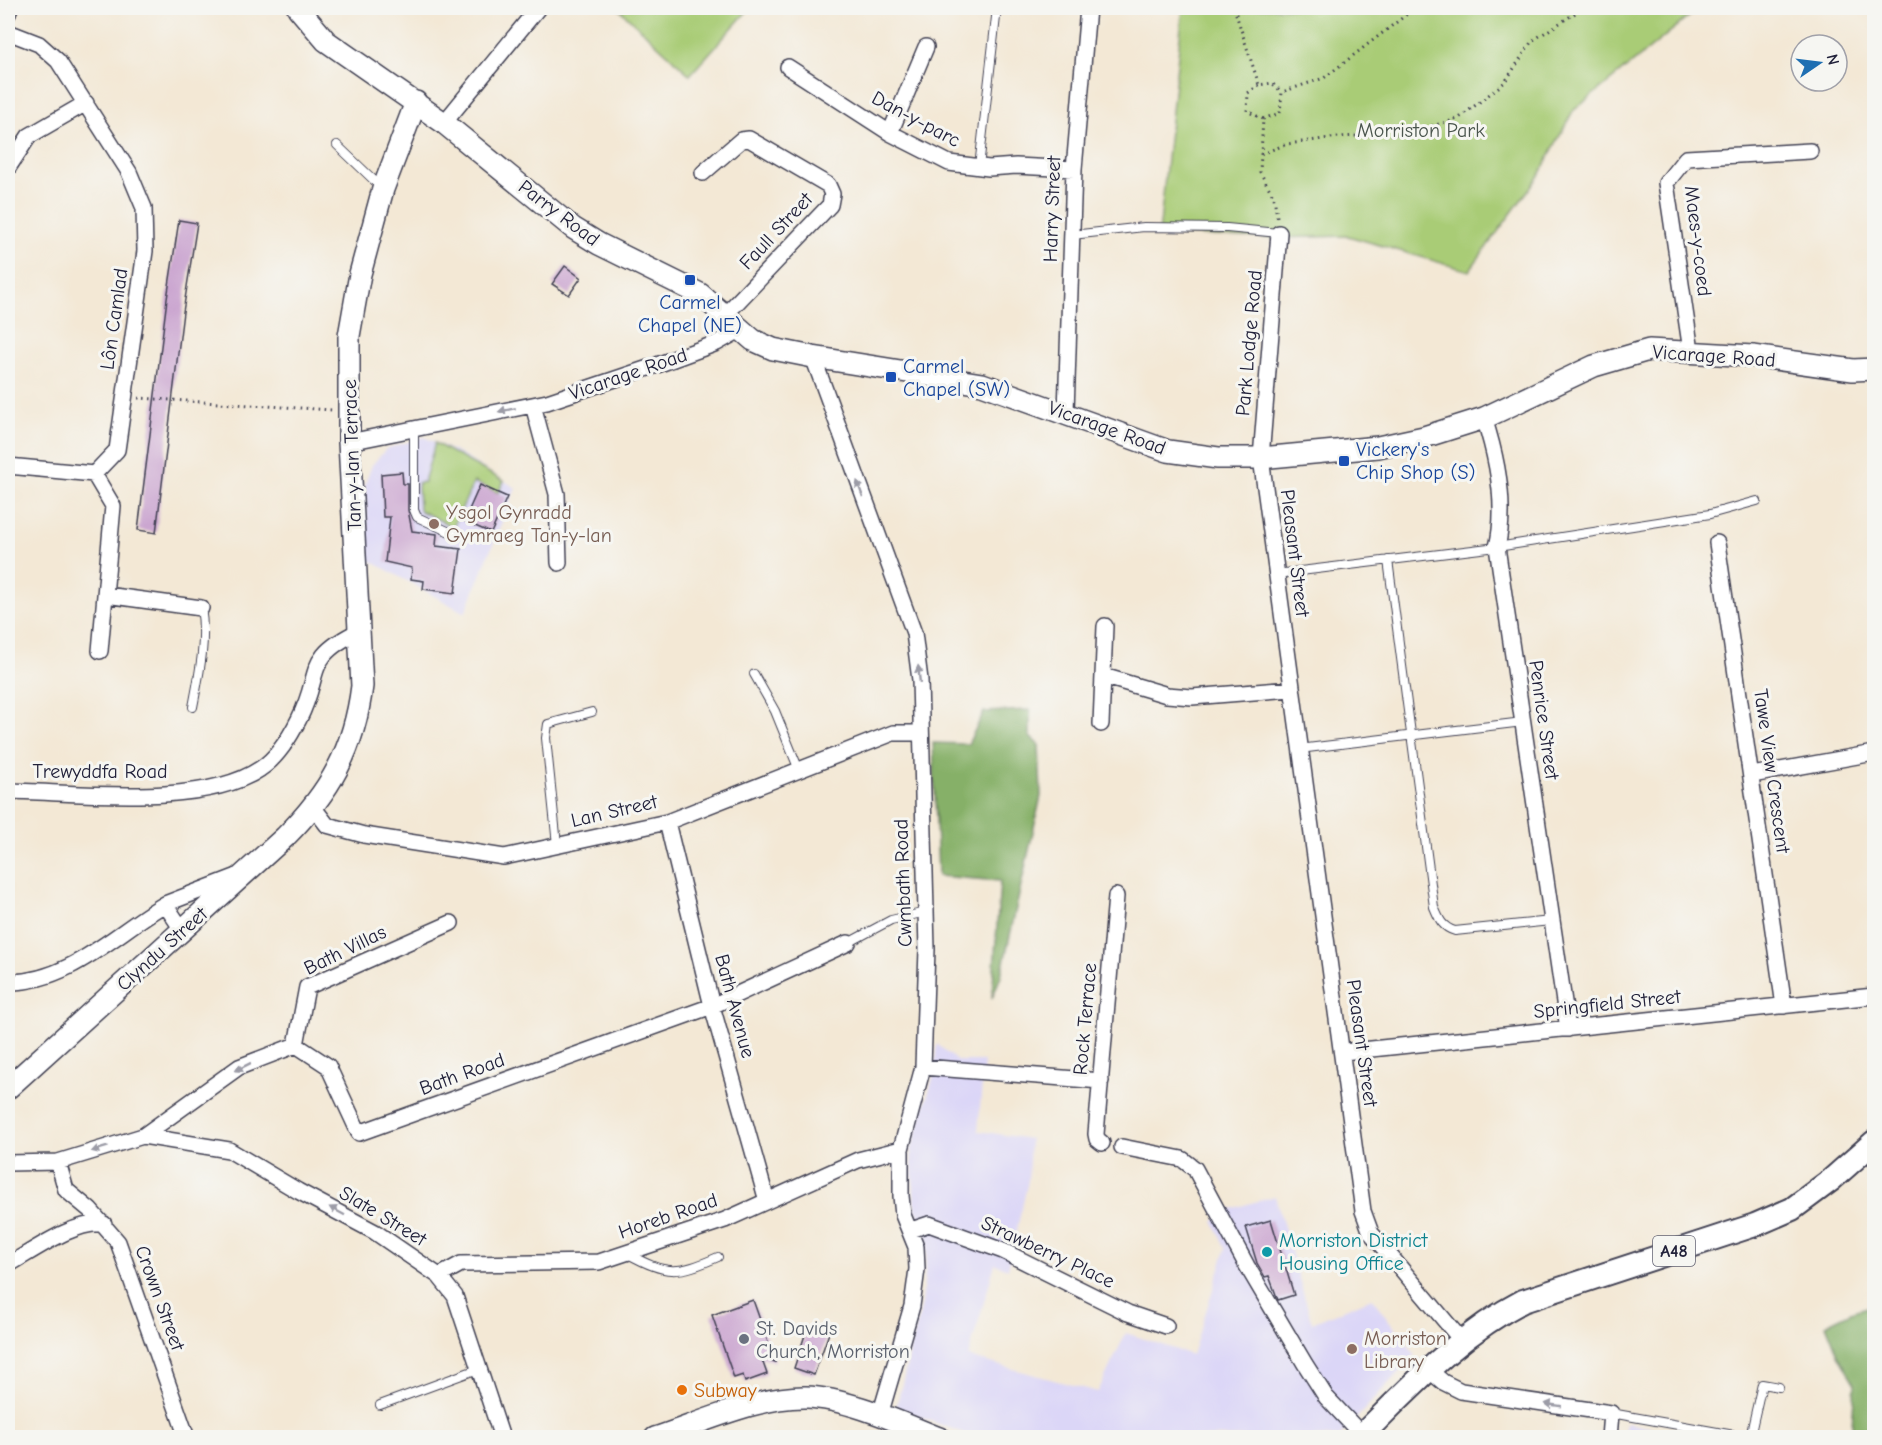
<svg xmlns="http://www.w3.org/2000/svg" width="1882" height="1445" font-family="'Comic Neue',sans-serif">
  <rect width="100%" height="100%" fill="#f6f6f2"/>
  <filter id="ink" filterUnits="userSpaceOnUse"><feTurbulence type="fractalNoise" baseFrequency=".0167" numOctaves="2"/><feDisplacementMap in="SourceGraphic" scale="12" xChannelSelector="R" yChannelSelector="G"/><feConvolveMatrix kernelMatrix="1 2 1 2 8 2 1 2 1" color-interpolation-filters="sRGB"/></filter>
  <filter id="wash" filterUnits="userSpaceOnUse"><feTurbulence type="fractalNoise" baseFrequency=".008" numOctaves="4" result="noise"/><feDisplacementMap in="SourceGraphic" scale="24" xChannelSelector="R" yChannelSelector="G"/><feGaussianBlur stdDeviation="1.35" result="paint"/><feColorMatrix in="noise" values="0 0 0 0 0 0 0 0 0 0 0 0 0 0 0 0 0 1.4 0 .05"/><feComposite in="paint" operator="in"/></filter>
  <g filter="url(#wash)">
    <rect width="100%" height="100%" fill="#f3e8d5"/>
    <!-- built -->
    <path fill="#dbd6f7" d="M424,437L458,453L516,488L465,613L369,560L365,484L372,465L386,449Z
      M937,1044L957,1061H984L978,1131L1030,1139L1028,1181L1008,1269L995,1264L968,1357L1098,1392L1126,1333L1192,1355L1226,1249L1213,1221L1224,1211L1275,1196L1312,1323L1372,1298L1415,1355L1339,1437H974L896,1408L922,1304L928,1240L915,1208L911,1150L933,1078Z
      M1626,1423L1701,1437H1623Z"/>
    <!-- green -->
    <path fill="#a9cc76" stroke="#667758" stroke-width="1.5" d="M618,8H750L690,75Z
      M1183,8H1693L1692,14L1573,111L1538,177L1469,271L1348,236L1274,238L1159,234Z
      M435,443L504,481L498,493L474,482L453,527L419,510L418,483L424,482Z"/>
    <!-- forest -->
    <path fill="#86b067" stroke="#546951" stroke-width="1.5" d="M1030,710V737L1039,745L1041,796L1001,976L992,998L1000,881L938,876L933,743L968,744L984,712Z
      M1874,1305V1437H1855L1852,1425L1855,1384L1839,1357L1826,1324L1853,1311Z"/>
    <g id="blocks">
      <!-- building -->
      <path fill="#cba6d0" d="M179,220L197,223L183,312L156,533L138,530L167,299Z
        M565,266L581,278L569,295L552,284Z
        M402,472L403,484H408V510L412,531L437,534L436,546L461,549L455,593L423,589L424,581L411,579L412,568L385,562L390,517H383L381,474Z
        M480,485L507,497L491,533L464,521Z
        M1271,1220L1294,1295L1278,1300L1269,1276L1265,1277L1257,1263L1246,1227Z
        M753,1300L775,1362L761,1357L767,1374L745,1382L743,1375L734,1378L712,1315Z
        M808,1326L829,1333L814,1375L794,1368Z"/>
    </g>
  </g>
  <g filter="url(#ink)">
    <use href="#blocks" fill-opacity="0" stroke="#414052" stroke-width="1.5"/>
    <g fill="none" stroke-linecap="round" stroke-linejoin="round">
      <defs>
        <path id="lane" d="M337,145L382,188
          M979,167L997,8
          M1072,235L1144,227L1227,228L1279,233
          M414,429V510L417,517L454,534
          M1388,560L1434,907C1439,919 1442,927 1455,931L1551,921
          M1276,574L1497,547L1710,514L1757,501
          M754,674L775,711L799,770
          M193,707C199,675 207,640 201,608
          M1299,749L1523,722
          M557,845L546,738L548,724L592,712
          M848,943L891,920L926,912
          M628,1254C667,1275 677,1275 718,1257
          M380,1405L478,1369
          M1611,1413L1751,1438
          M1750,1437L1762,1384L1779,1387"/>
        <path id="street" d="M8,14L10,8
          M8,32L39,44L58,61L129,172L144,208L145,251L117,450L94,474
          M788,67L890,133L949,163L989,168L1016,166L1074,169
          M444,123L538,8
          M890,133L926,47
          M8,168L29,136L86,103
          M703,173L741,140L749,139L828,185L832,194L830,205L725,315
          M1279,233L1261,458L1363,1211L1371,1233L1462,1341
          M1691,351L1666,183L1686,158L1810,151
          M813,357L914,633L920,680L927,949L923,1067L901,1149V1196L903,1215L916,1247L917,1269L912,1306L880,1415
          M533,405L557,494L559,563
          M1066,412L1074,169L1088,8
          M1484,418C1497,458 1507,506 1497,547L1568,1029
          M349,442L547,402L657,365L717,343L740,330
          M8,466L94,474
          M94,474L113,506L100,651
          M1717,543L1784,1006
          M106,595L201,608
          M1103,676L1167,695L1192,697L1291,689
          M1101,724L1105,626
          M1752,775L1874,753
          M8,791C76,792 203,808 260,769C277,758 290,737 299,719C323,672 302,658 361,630
          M314,808L327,825L364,835L504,857L667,822L893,733H920
          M667,822L712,1006L767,1201
          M165,904L235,877
          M8,982C69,983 115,933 165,904L183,931
          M296,1045L328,1066L359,1133L712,1006L848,943
          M296,1045L307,987L451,923
          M1343,1052L1874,996
          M923,1067L1101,1081
          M143,1136L229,1150L298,1191L375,1232L439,1276L455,1296L502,1438
          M1102,1143L1097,1139L1096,1134L1116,896
          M1122,1147L1182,1159L1195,1169L1247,1266L1305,1364L1326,1397L1362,1435
          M58,1162L66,1190L90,1210L118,1242L187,1438
          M8,1163L58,1162L143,1136L239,1067L296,1045
          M911,1230L929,1224L1003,1251L1128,1313L1166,1326
          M8,1265C33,1251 75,1220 104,1224
          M439,1276L461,1264L599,1262L725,1220L858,1160L901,1149
          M1429,1370L1443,1382L1461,1391L1611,1413L1609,1438"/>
        <path id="secondary" d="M298,8L326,41L444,123L573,228L599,244L700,294L753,340L773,349L813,357L982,384L1168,451L1218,458H1261L1378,447L1424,437L1484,418L1594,366L1649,350L1753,356L1853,370L1874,369
          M8,1088L285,837C330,792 354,750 362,686L349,442V336L360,274L383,189L416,102
          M655,1438C701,1423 758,1396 806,1397C847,1398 901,1423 939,1438"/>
        <path id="primary" d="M1359,1438C1411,1387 1459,1334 1523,1301L1755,1225L1792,1209L1831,1180L1874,1142"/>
      </defs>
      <!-- lane casing -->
      <use href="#lane" stroke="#414052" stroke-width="10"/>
      <!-- street casing -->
      <use href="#street" stroke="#414052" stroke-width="18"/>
      <!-- secondary casing -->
      <use href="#secondary" stroke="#414052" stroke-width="24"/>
      <!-- primary casing -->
      <use href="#primary" stroke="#414052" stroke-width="26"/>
      <!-- path -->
      <path stroke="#414052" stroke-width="3" stroke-dasharray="1.5 4.5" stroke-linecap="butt" d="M1234,8L1259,85L1272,83L1282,92
        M1259,85L1248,93L1247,111L1263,119
        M1261,154L1287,144L1338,137L1400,134L1458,119L1505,82L1532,41L1583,8
        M1277,217L1274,197L1260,172L1263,119L1280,113L1282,92L1324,78L1415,8
        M138,398L332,410"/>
      <!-- lane -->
      <use href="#lane" stroke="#fff" stroke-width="8"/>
      <!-- street -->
      <use href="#street" stroke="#fff" stroke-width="15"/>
      <!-- secondary -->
      <use href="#secondary" stroke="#fff" stroke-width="21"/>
      <!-- primary -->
      <use href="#primary" stroke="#fff" stroke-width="22"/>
    </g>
    <!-- one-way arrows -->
    <defs><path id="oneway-solid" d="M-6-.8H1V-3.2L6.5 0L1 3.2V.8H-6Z" transform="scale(1.5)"/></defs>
    <g fill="#9c9ca7">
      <use href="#oneway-solid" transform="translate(507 410) rotate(168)"/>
      <use href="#oneway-solid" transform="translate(860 489) rotate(-110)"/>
      <use href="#oneway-solid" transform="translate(919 674) rotate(-96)"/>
      <use href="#oneway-solid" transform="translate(243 1067) rotate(153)"/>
      <use href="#oneway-solid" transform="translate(100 1149) rotate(163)"/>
      <use href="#oneway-solid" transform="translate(337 1211) rotate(-152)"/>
      <use href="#oneway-solid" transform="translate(1553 1405) rotate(-172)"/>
    </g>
  </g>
  <!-- markers -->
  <g fill="#1a4fb4" stroke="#f6f6f2" stroke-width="2">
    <rect x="684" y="274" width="12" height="12" rx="3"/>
    <rect x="885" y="371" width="12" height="12" rx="3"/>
    <rect x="1338" y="455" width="12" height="12" rx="3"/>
  </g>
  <g fill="#8d6e63" stroke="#f6f6f2" stroke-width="2">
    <circle cx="434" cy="524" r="6"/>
    <circle cx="1352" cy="1349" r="6"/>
  </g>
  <circle fill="#0f9aa8" stroke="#f6f6f2" stroke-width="2" cx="1267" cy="1252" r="6"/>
  <circle fill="#6b7280" stroke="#f6f6f2" stroke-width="2" cx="744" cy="1339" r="6"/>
  <circle fill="#e8710a" stroke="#f6f6f2" stroke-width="2" cx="682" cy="1390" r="6"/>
  <g text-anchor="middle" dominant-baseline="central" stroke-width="6" stroke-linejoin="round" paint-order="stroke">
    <!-- shield labels -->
    <rect fill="#f6f6f2" stroke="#626272" stroke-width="1.5" x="1653" y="1236" width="42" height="30" rx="4.5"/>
    <g font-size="18" font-weight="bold" fill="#22223b">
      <text x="1674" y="1251">A48</text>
    </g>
    <!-- street labels -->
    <g font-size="20" fill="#22223b" stroke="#f6f6f2">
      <text transform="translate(916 119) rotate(28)">Dan-y-parc</text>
      <text transform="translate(1052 209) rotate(-88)">Harry Street</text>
      <text transform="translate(559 213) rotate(37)">Parry Road</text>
      <text transform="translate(776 231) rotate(-47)">Faull Street</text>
      <text transform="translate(1698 241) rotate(83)">Maes-y-coed</text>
      <text transform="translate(114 319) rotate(-82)">Lôn Camlad</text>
      <text transform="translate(1249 343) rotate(-85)">Park Lodge Road</text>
      <text transform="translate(1714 356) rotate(4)">Vicarage Road</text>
      <text transform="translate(628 374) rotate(-19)">Vicarage Road</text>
      <text transform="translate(1107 428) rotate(20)">Vicarage Road</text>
      <text transform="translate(352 455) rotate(-92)">Tan-y-lan Terrace</text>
      <text transform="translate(1295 553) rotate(83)">Pleasant Street</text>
      <text transform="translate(1544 720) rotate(82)">Penrice Street</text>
      <text x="100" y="771">Trewyddfa Road</text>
      <text transform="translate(1772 771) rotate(82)">Tawe View Crescent</text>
      <text transform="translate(614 811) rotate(-13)">Lan Street</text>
      <text transform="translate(903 883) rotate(-92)">Cwmbath Road</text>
      <text transform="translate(162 949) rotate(-42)">Clyndu Street</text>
      <text transform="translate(345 950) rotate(-26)">Bath Villas</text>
      <text transform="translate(1607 1004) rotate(-6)">Springfield Street</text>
      <text transform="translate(735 1006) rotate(75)">Bath Avenue</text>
      <text transform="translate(1085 1019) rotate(-85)">Rock Terrace</text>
      <text transform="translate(1362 1043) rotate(82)">Pleasant Street</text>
      <text transform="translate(462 1074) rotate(-20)">Bath Road</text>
      <text transform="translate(383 1216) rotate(31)">Slate Street</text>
      <text transform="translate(668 1216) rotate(-19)">Horeb Road</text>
      <text transform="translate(1048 1252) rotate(25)">Strawberry Place</text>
      <text transform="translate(160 1298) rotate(70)">Crown Street</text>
    </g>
    <!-- park labels -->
    <g font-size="20" fill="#4a554d" stroke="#f6f6f2">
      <text x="1421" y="130">Morriston Park</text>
    </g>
    <!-- transit labels -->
    <g font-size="20" fill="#164399" stroke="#f6f6f2" text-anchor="start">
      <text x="690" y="302" text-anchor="middle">Carmel<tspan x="690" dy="23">Chapel (NE)</tspan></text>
      <text x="903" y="366">Carmel<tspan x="903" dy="23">Chapel (SW)</tspan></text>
      <text x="1356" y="449">Vickery's<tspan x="1356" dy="23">Chip Shop (S)</tspan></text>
    </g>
    <!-- education labels -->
    <g font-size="20" fill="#785e54" stroke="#f6f6f2" text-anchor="start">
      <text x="446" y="512">Ysgol Gynradd<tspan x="446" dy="23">Gymraeg Tan-y-lan</tspan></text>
      <text x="1364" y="1338">Morriston<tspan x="1364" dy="23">Library</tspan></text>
    </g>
    <!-- culture labels -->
    <g font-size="20" fill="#0d838f" stroke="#f6f6f2" text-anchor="start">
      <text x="1279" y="1240">Morriston District<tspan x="1279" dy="23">Housing Office</tspan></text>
    </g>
    <!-- worship labels -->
    <g font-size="20" fill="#5b616d" stroke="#f6f6f2" text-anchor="start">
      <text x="756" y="1328">St. Davids<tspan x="756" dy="23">Church, Morriston</tspan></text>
    </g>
    <!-- food labels -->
    <g font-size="20" fill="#c56008" stroke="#f6f6f2" text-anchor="start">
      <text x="694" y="1390">Subway</text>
    </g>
  </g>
  <!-- margin -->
  <rect width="1882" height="1445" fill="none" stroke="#f6f6f2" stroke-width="30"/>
  <!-- north arrow -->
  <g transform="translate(1819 63) rotate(76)"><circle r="28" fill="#f6f6f2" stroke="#a1a1a9" stroke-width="1.5"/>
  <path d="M0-4.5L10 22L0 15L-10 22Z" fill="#1f6fb2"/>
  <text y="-9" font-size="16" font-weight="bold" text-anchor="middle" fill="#22223b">N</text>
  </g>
</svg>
